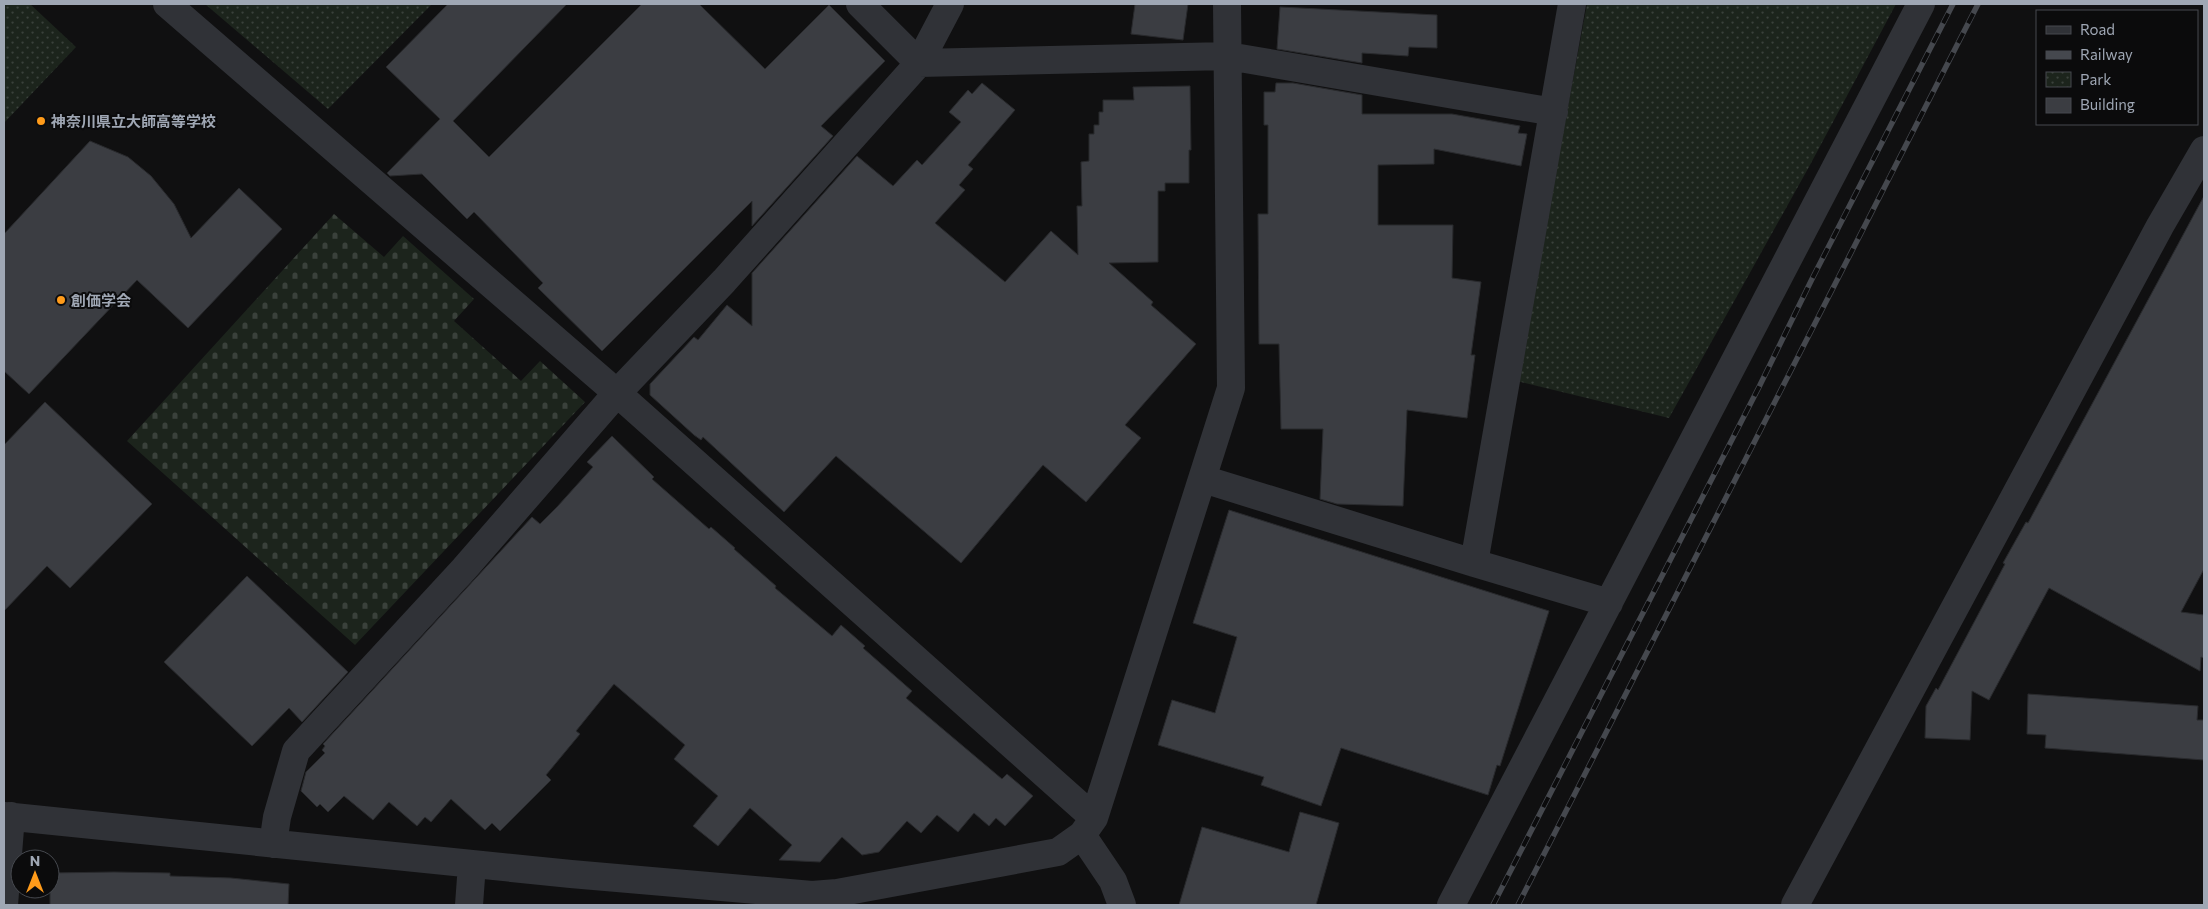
<svg xmlns="http://www.w3.org/2000/svg" width="2208" height="909" font-family="Commissioner,'Noto Sans JP',sans-serif">
  <defs>
    <pattern id="cemetery-stones" width="16" height="16" patternUnits="userSpaceOnUse" patternTransform="scale(1.25)"><rect width="16" height="16" fill="#1c241c"/><path d="M2 7V4a2 2 0 0 1 4 0v3zM10 15v-3a2 2 0 0 1 4 0v3z" fill="#3a413b"/></pattern>
    <pattern id="park-dots" width="8" height="8" patternUnits="userSpaceOnUse" patternTransform="scale(1.25)"><rect width="8" height="8" fill="#1c241c"/><path d="M2 2h.1M6 6h.1" fill="none" stroke="#3a413b" stroke-width="1.8" stroke-linecap="round"/></pattern>
  </defs>
  <rect width="100%" height="100%" fill="#101011"/>
  <!-- cemetery -->
  <path fill="url(#cemetery-stones)" d="M334,214L384,257L403,236L474,299L454,321L521,381L540,361L585,402L355,645L127,441Z"/>
  <!-- park -->
  <path fill="url(#park-dots)" d="M4,4H30L76,47L4,123Z
    M205,4H432L328,109Z
    M1587,4H1896L1810,165L1669,418L1517,381Z"/>
  <!-- building -->
  <path fill="#3b3d42" stroke="#292a2d" d="M448,4H567L453,121L489,157L642,4H699L765,69L829,5L885,61L821,126L833,136L752,226V201L602,351L538,288L543,283L474,212L467,219L422,174L390,176L387,173L440,119L386,67Z
    M1135,4H1188L1183,40L1131,34Z
    M1280,7L1437,15V48L1409,47L1408,56L1362,53V63L1277,49Z
    M982,83L1015,110L968,165L973,169L959,185L965,190L935,223L1005,282L1051,231L1078,255L1077,206H1082L1081,162L1089,161V134H1094V125H1099V112H1103V100H1134L1133,87L1190,86L1191,150H1189V183H1165V191H1158V262L1109,263L1153,302L1151,305L1196,344L1125,425L1141,438L1086,502L1043,465L961,563L836,456L784,512L703,437L701,440L694,435L650,395V384L694,337L698,340L727,305L752,326V273L857,156L893,186L917,160L922,165L961,122L949,112L968,90L972,94Z
    M1276,83H1293L1362,95V114H1452L1520,126L1518,133L1527,134L1521,166L1434,149V164L1378,165V225H1453L1452,278L1481,282L1471,355H1475L1467,418L1407,410L1403,506L1337,504L1320,499L1323,429H1281L1279,344H1259L1258,214H1268V125H1264V92H1275Z
    M90,141L128,157L151,176L174,204L191,238L239,188L282,229L188,328L137,280L29,394L4,371V234Z
    M2204,196V569L2181,612L2204,615V658L2201,657L2200,671L2049,588L1989,700L1972,691L1970,740L1925,738L1926,706L1936,688L1938,690L2005,564L2003,563L2026,522L2028,523Z
    M45,402L152,504L70,588L47,566L4,611V445Z
    M612,436L654,477L652,479L709,529L711,527L735,548L734,549L776,586L775,588L832,636L841,625L865,646L863,648L912,691L906,698L1002,779L1007,774L1033,796L1005,826L996,818L989,826L974,813L958,832L937,815L921,833L907,821L879,852L862,855L842,837L820,862L779,860L792,845L750,808L718,846L693,826L718,796L674,759L685,745L614,684L576,731L580,734L546,775L551,780L500,831L492,823L485,830L451,799L431,822L425,817L417,826L389,802L373,820L344,796L328,812L320,804L317,807L301,791L306,772L325,753L322,750L325,746L323,744L532,517L540,524L557,507L593,467L587,462Z
    M1229,510L1549,611L1500,766L1497,765L1488,795L1341,748L1321,806L1261,785L1264,777L1158,745L1172,700L1215,713L1237,637L1193,623Z
    M247,576L348,672L302,722L289,708L252,746L164,662Z
    M2028,694L2198,706L2197,720H2204V760L2045,748L2046,735L2027,734Z
    M1300,812L1339,823L1316,905H1179L1202,827L1289,852Z
    M114,872L170,873V876L231,878L289,884L288,905H50V873Z"/>
  <g fill="none" stroke-linecap="round" stroke-linejoin="round">
    <!-- minor -->
    <path stroke="#303237" stroke-width="28" d="M167,4L617,393L1094,818
      M860,4L919,63L1228,56L1554,112
      M1203,479L1474,563L1609,603
      M1474,563L1572,4
      M4,816L571,874L812,895L837,893L1058,852L1082,835L1094,818L1231,388L1227,4
      M1082,835L1113,881L1122,905
      M273,844L277,817L296,751L464,569L617,393L724,281L919,63L950,4
      M4,905L11,816
      M469,905L472,864
      M1451,905L1921,4
      M1795,905L2160,226L2204,150"/>
    <defs>
      <path id="rail" d="M1493,905L1759,387L1813,277L1953,4
        M1518,905L1978,4"/>
    </defs>
    <!-- rail casing -->
    <use href="#rail" stroke="#45484e" stroke-width="5.5"/>
    <!-- rail -->
    <use href="#rail" stroke="#0b0b0c" stroke-width="4" stroke-dasharray="11" stroke-linecap="butt"/>
  </g>
  <!-- markers -->
  <g fill="#ff9b1a" stroke="#0b0b0c" stroke-width="2">
    <circle cx="41" cy="121" r="5"/>
    <circle cx="61" cy="300" r="5"/>
  </g>
  <g text-anchor="middle" dominant-baseline="central" stroke-width="4" stroke-linejoin="round" paint-order="stroke">
    <!-- poi labels -->
    <g font-size="15" font-weight="bold" fill="#9fa7b4" stroke="#0b0b0c" text-anchor="start">
      <text x="51" y="121">神奈川県立大師高等学校</text>
      <text x="71" y="300">創価学会</text>
    </g>
  </g>
  <!-- border -->
  <rect width="2208" height="909" fill="none" stroke="#9fa7b4" stroke-width="10"/>
  <!-- legend -->
  <rect x="2036" y="10" width="162" height="115" fill="#0b0b0c" stroke="#46494f"/>
  <rect x="2046" y="26" width="25" height="8" fill="#303237" stroke="#46494f"/>
  <text x="2080" y="35" font-size="15" fill="#9fa7b4">Road</text>
  <rect x="2046" y="51" width="25" height="8" fill="#45484e" stroke="#46494f"/>
  <text x="2080" y="60" font-size="15" fill="#9fa7b4">Railway</text>
  <rect x="2046" y="72" width="25" height="15" fill="url(#park-dots)" stroke="#46494f"/>
  <text x="2080" y="85" font-size="15" fill="#9fa7b4">Park</text>
  <rect x="2046" y="98" width="25" height="15" fill="#3b3d42" stroke="#46494f"/>
  <text x="2080" y="110" font-size="15" fill="#9fa7b4">Building</text>
  <!-- north arrow -->
  <g transform="translate(35 874)"><circle r="24" fill="#0b0b0c" stroke="#46494f"/>
  <path d="M0-4L9 19L0 12L-9 19Z" fill="#ff9b1a"/>
  <text y="-8" font-size="14" font-weight="bold" text-anchor="middle" fill="#9fa7b4">N</text>
  </g>
</svg>
